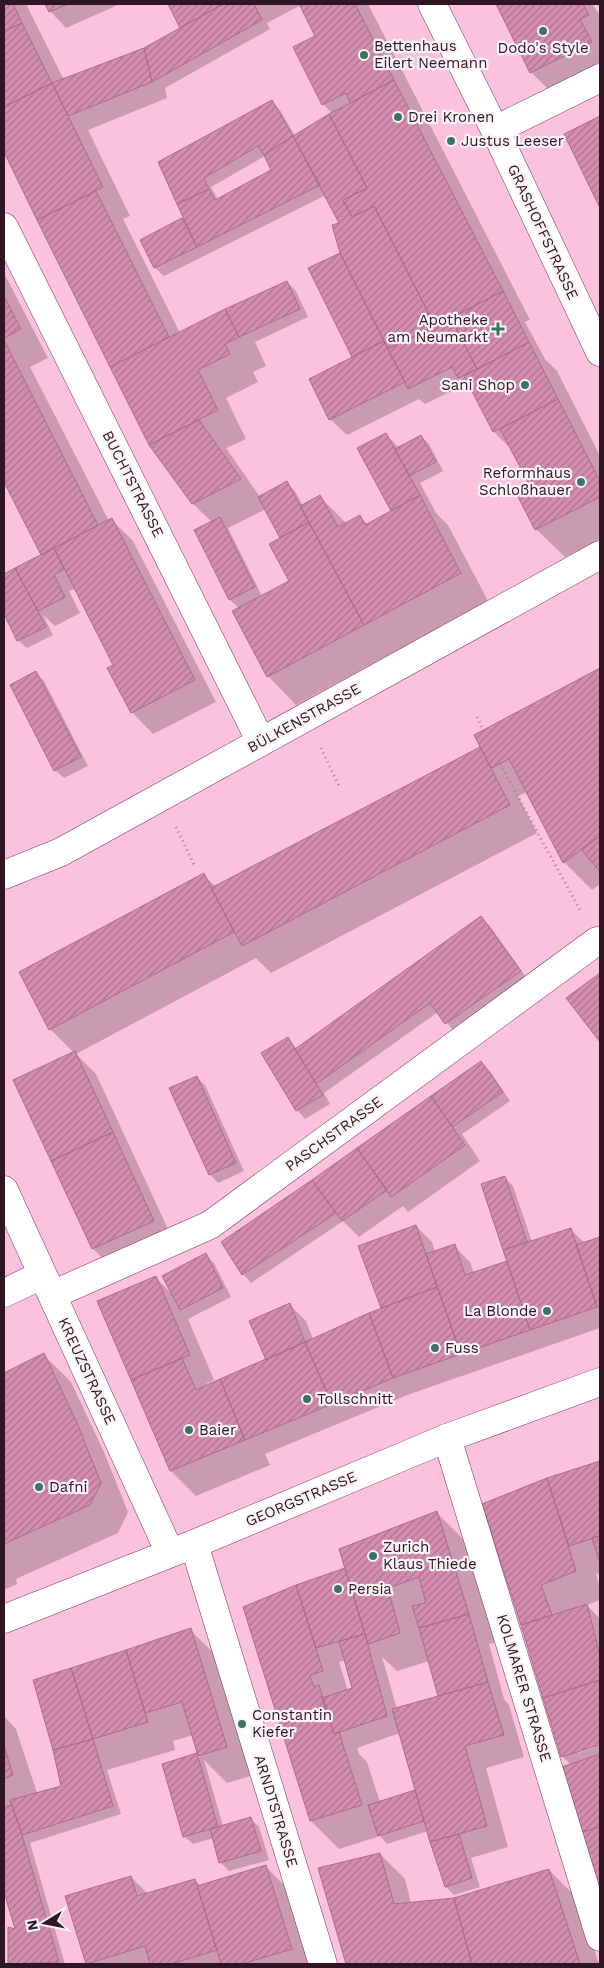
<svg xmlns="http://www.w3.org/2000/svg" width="604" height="1968" font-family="'Work Sans',sans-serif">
  <defs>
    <pattern id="building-hatch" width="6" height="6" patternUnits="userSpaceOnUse" patternTransform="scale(1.25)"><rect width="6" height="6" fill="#d48daf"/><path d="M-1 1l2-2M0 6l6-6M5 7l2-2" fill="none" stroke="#ac728e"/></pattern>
  </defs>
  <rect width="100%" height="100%" fill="#fcc1dd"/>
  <!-- shadow -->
  <path fill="#0003" fill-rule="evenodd" d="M4,4H26L64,80L145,49L183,28L170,4H368L530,320L525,322L545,359L557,371L600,456V539L565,557L536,529L530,484L512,450L494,432L474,392L466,384L425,404L419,399L347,435L330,419L354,358L310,269L341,254V223L326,195L164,276L155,268L142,241L184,219L159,162L271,101L280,110L295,136L332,113L323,104L317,36L301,5L267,23L270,29L165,88L167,98L88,130L130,216L123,219L180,333L287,282L296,291L308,317L255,342L266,366L253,372L258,382L226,398L246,439L226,448L260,497L286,483L295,491L303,506L320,497L347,524L360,516L368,525L393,511L386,434L399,448L420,436L429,444L443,471L420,483L436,513L448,525L488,601L296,705L268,676L239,608L230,600L195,530L212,522L193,504L150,444L4,148ZM265,156L272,171L218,200L211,187ZM266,509L282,538L290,581L262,596L228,528Z
    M46,4H120L66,28L50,11Z
    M498,4H592L600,15V80L559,100L531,72Z
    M600,117V205L565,135Z
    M4,273L48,358L30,367L109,521L112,520L133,541L216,702L153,734L132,712L115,665L76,588L69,591L80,613L55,626L43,615L53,635L27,648L18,640L4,611V575L43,555L4,480Z
    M600,670V884L592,890L564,862L527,792L518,796L537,833L271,973L256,958L76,1054L96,1074L174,1242L115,1270L93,1249L15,1080L74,1053L50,1029L204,875L216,887L481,747L475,736Z
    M36,673L44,681L88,766L64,778L55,770Z
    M481,917L490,926L528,980L455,1032L438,1012L324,1093L330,1104L305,1119L297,1110L288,1039L297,1049Z
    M600,974V1040L567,998Z
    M481,1063L490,1071L510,1101L462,1134L480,1161L408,1212L403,1206L359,1237L343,1221L251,1283L243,1274L222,1243Z
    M196,1077L205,1085L244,1171L218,1183L210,1174Z
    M505,1178L513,1186L532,1242L570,1229L585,1243L600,1238V1328L410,1394L265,1454L270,1465L196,1496L171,1471L99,1302L156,1278L172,1294L206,1255L214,1263L231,1297L188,1319L214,1380L206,1384L207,1386L267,1361L290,1305L306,1321L313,1339L383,1309L360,1247L416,1226L432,1242L435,1252L454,1246L470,1262L474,1274L508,1262L483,1185Z
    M43,1354L71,1382L104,1452L128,1512L118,1533L16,1579L17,1584L4,1590V1374Z
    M600,1462V1573L596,1574L600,1588V1600L587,1605L600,1619V1743L578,1750V1753L600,1746V1890L563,1768L571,1765L562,1756L522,1624L547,1480Z
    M436,1512L464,1540L497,1642L489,1644L504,1699L509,1705L524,1757L486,1768L508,1847L471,1858L480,1887L454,1895L446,1887L428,1831L387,1844L380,1836L339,1849L311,1821L245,1608L296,1586L344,1569ZM382,1657L397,1671L429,1661L440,1697L397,1709ZM346,1660L353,1689L348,1691L339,1662ZM400,1733L416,1791L380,1802L367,1762L359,1754L357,1748Z
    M190,1630L219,1658L254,1775L227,1783L204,1760L223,1826L250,1818L259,1827L269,1860L229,1871L221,1863L214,1838L193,1844L184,1836L196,1755L200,1758L193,1735L173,1741L175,1750L107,1770L121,1814L30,1843L65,1964H9L17,1930L4,1888V1716L16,1729L37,1793L63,1787L54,1749Z
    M380,1854L405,1879L411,1903L455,1899L549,1870L577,1898L599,1964H348L319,1869Z
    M266,1867L291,1892L313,1964L87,1963L131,1877L148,1894L194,1880L201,1886Z"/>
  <!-- building -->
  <path fill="url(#building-hatch)" stroke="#ae6b8b" d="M4,4H13L22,23L4,31Z
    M45,4H68L49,12Z
    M168,4H223L180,28Z
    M223,4H254L262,20L152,82L144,48Z
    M299,4H355L394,80L350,103L346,93L322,105L293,47L315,36Z
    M496,4H583L589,15L580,19L592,42L530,73Z
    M22,23L52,83L4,107V31Z
    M144,48L152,82L68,116L52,83Z
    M394,80L503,291L435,326L374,206L352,217L343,200L367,188L329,114Z
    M52,83L103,187L37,220L4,152V107Z
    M272,100L293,136L264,155L258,146L204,178L209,189L177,204L158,162Z
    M329,114L367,188L343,200L352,217L374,206L435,326L388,349L340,253L332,225L339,223L293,136Z
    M600,116V208L564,134Z
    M293,136L320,185L197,247L177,204L209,189L215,200L271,170L264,155Z
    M96,191L169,337L110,367L37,220Z
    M182,218L197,247L154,268L140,240Z
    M340,253L384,341L352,357L308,268Z
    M287,281L300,309L239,337L225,309Z
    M503,291L529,342L477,369L451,318Z
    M4,296L21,329L4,338Z
    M225,309L239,337L225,344L230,354L198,370L218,410L149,445L110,367Z
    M451,318L477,369L458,378L452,367L408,389L388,349Z
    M4,340L98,525L41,555L4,482Z
    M384,341L405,382L329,420L309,379Z
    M529,342L558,399L493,432L464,376Z
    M558,399L600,481V497L535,530L515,491L529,484L500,429Z
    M199,420L241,479L192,504L149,445Z
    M386,433L420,495L391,511L357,448Z
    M421,435L436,462L409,476L395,449Z
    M287,481L309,522L280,538L258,497Z
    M320,495L338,527L360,515L365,525L420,495L461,573L364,625L300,506Z
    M220,517L255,587L229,600L194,530Z
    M112,518L195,680L131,713L107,668L113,665L54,548Z
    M309,522L364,625L267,677L232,611L289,581L269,544Z
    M54,548L64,569L54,575L65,597L38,611L15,568Z
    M15,568L46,627L17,641L4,614V574Z
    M600,668V836L563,863L509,759L491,768L474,735Z
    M36,671L81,757L54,771L10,685Z
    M480,747L510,805L242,946L211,888Z
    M600,836V872L581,849Z
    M204,873L234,932L49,1030L19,972Z
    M481,916L521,971L445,1024L430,1003L316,1084L295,1049Z
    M600,973V1042L566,998Z
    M288,1037L323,1095L296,1111L261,1053Z
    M75,1051L113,1132L51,1161L13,1080Z
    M481,1061L503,1092L452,1127L431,1096Z
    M197,1076L236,1163L209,1175L169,1088Z
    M431,1096L465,1145L391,1197L357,1148Z
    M113,1132L154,1221L92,1249L51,1161Z
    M357,1148L387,1190L342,1221L312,1180Z
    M505,1176L527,1242L503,1250L481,1184Z
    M312,1180L336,1213L242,1275L221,1242Z
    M416,1225L437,1287L381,1308L358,1246Z
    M571,1228L597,1307L530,1330L503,1250Z
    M600,1237V1306L597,1307L576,1245Z
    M455,1244L465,1275L507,1261L530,1330L461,1354L426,1254Z
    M206,1253L223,1288L180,1310L162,1276Z
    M156,1276L190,1355L131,1380L97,1301Z
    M437,1287L461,1354L393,1378L369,1313Z
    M290,1303L305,1342L266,1360L249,1321Z
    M369,1313L393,1378L332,1404L305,1342Z
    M305,1342L332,1404L245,1440L220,1379Z
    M44,1353L77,1423L101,1483L90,1505L4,1544V1373Z
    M182,1358L196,1390L220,1379L245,1440L170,1471L131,1380Z
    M600,1461V1536L569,1546L547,1478Z
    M547,1478L576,1571L541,1585L552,1615L521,1625L482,1504Z
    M437,1511L469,1614L419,1628L412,1606L426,1603L419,1577L388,1588L400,1633L368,1644L339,1549Z
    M600,1536V1564L592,1538Z
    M345,1568L365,1634L316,1648L296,1585Z
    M296,1585L323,1671L310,1675L314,1687L319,1685L334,1734L339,1732L362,1805L310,1821L243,1607Z
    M587,1604L600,1656V1680L543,1698L521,1625Z
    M469,1614L488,1682L438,1696L419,1628Z
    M191,1628L227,1747L198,1756L182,1702L145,1713L126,1650Z
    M365,1634L387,1716L334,1734L322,1698L352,1688L339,1641Z
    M126,1650L148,1722L93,1739L71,1668Z
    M71,1668L93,1739L53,1750L33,1680Z
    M600,1680V1745L561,1757L543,1698Z
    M488,1682L504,1735L465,1746L487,1826L430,1842L392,1709Z
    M93,1739L113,1806L22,1835L10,1800L61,1786L53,1750Z
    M4,1746L13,1775L4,1779Z
    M197,1753L218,1827L183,1837L162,1764Z
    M600,1754V1827L582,1832L562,1767Z
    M415,1790L424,1821L378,1836L368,1805Z
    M12,1805L22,1835L59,1962L8,1964V1927L15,1929L4,1892V1807Z
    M251,1817L261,1851L219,1863L210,1829Z
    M600,1827V1893L582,1832Z
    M459,1834L472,1878L445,1887L430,1842Z
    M380,1853L394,1904L454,1898L472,1964H346L318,1868Z
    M266,1865L292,1949L242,1964H221L197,1886Z
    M549,1869L580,1964H472L454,1898Z
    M131,1876L137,1896L195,1879L217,1950L171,1964H150L145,1946L86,1964L65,1896Z"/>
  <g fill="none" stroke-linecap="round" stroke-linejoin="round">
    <defs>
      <path id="minor" d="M432,4L495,130L600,352
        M495,130L600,78
        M4,227L261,742
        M4,875L61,852L600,555
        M4,1190L170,1553
        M4,1293L42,1275
        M52,1295L210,1225L597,941
        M447,1438L600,1937
        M194,1544L323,1964"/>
      <path id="major" d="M4,1619L194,1544L447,1438L600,1382"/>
    </defs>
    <!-- minor casing -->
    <use href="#minor" stroke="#753858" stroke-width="29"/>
    <!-- major casing -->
    <use href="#major" stroke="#753858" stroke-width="29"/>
    <!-- path -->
    <path stroke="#ab7d93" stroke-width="3" stroke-dasharray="1 4" stroke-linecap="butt" d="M477,717L483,730
      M321,748L340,788
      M500,764L580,910
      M176,827L194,865"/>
    <!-- minor -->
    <use href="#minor" stroke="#fff" stroke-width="28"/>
    <!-- major -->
    <use href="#major" stroke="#fff" stroke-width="28"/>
  </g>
  <!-- markers -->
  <g fill="#387560" stroke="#fbf3f7" stroke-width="2">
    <circle cx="543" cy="31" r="5"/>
    <circle cx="364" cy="55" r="5"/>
    <circle cx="398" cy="117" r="5"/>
    <circle cx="451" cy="141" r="5"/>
    <path d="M495.5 321.5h5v5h5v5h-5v5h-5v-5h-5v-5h5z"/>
    <circle cx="525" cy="385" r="5"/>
    <circle cx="581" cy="482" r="5"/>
    <circle cx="547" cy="1311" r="5"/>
    <circle cx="435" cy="1348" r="5"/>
    <circle cx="307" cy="1399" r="5"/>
    <circle cx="189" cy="1430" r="5"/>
    <circle cx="39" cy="1487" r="5"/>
    <circle cx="373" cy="1556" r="5"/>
    <circle cx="338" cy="1589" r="5"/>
    <circle cx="242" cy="1724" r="5"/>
  </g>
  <g text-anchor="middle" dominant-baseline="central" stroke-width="4.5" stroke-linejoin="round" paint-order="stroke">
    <!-- poi labels -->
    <g font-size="15" fill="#301523" stroke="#fbf3f7" text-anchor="start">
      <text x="374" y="46">Bettenhaus<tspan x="374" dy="17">Eilert Neemann</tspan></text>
      <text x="543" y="48" text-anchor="middle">Dodo's Style</text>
      <text x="408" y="117">Drei Kronen</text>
      <text x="461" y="141">Justus Leeser</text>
      <text x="488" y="320" text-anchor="end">Apotheke<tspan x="488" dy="17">am Neumarkt</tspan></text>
      <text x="515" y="385" text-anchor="end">Sani Shop</text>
      <text x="571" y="473" text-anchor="end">Reformhaus<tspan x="571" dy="17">Schloßhauer</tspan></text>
      <text x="537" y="1311" text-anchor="end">La Blonde</text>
      <text x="445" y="1348">Fuss</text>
      <text x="317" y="1399">Tollschnitt</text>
      <text x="199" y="1430">Baier</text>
      <text x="49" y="1487">Dafni</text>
      <text x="383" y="1547">Zurich<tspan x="383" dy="17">Klaus Thiede</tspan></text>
      <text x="348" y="1589">Persia</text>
      <text x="252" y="1715">Constantin<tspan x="252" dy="17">Kiefer</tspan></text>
    </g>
    <!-- street labels -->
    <g font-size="15" fill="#301523" stroke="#fbf3f7">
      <text transform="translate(543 232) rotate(65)">GRASHOFFSTRASSE</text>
      <text transform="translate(133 484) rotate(63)">BUCHTSTRASSE</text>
      <text transform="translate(304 718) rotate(-29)">BÜLKENSTRASSE</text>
      <text transform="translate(334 1134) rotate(-36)">PASCHSTRASSE</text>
      <text transform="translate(87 1371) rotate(65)">KREUZSTRASSE</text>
      <text transform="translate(301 1499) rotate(-23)">GEORGSTRASSE</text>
      <text transform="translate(524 1688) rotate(73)">KOLMARER STRASSE</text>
      <text transform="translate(276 1811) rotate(73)">ARNDTSTRASSE</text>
    </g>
  </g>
  <!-- border -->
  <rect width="604" height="1968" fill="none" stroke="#301523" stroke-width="10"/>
  <!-- north arrow -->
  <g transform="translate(45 1923) rotate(260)" stroke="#fbf3f7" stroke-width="4" paint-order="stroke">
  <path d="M0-4L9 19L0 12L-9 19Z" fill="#301523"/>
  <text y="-8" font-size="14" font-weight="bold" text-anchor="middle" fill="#301523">N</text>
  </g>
</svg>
